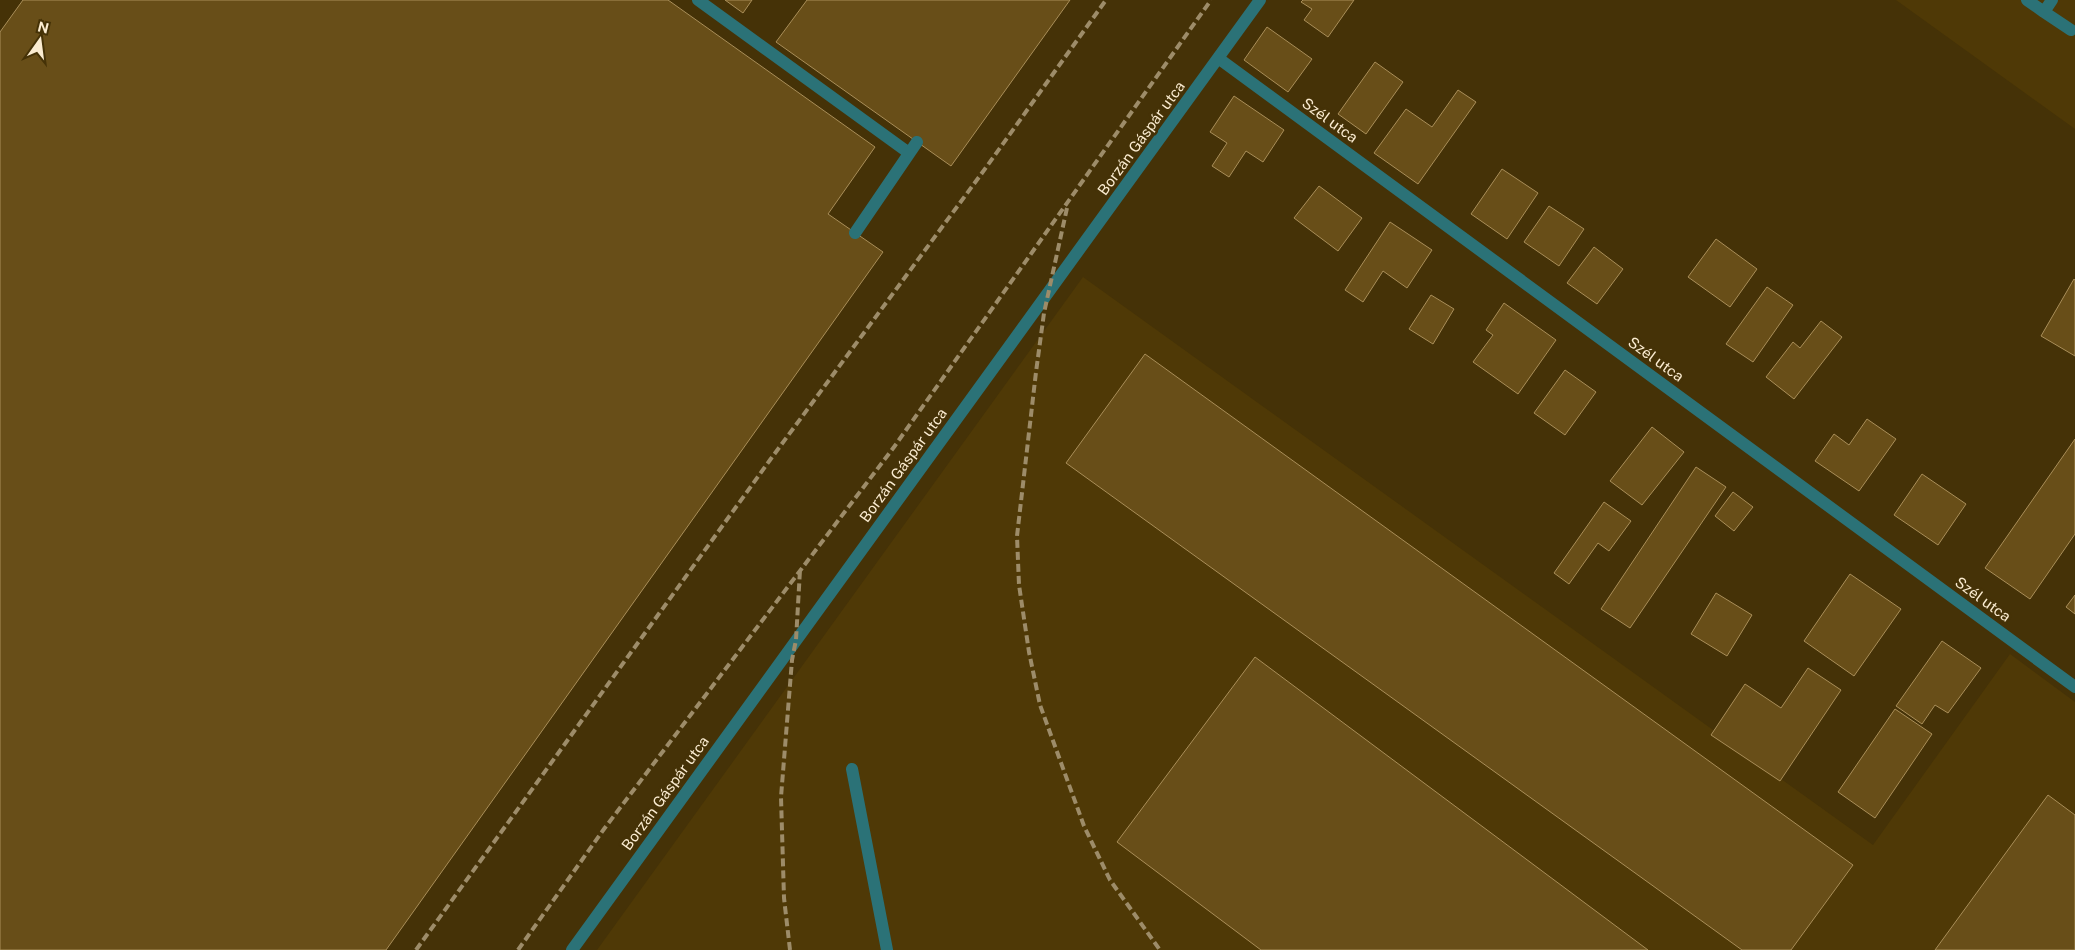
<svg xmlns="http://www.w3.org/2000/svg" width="2075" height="950" font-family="'Public Sans',sans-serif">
  <rect width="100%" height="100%" fill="#453207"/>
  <!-- built -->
  <path fill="#4f3906" d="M1896,0H2075V129Z
    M1083,277L1873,845L2010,654L2075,702V950H597Z"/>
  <!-- building -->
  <path fill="#684e18" stroke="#a98e59" d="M23,0H668L875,147L828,214L883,252L386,950H0V32Z
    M725,0H752L743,13Z
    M807,0H1070L951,166L776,42Z
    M1303,0H1354L1328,37L1304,20L1312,9L1301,2Z
    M1267,27L1312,59L1288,92L1244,60Z
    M1375,62L1403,82L1366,134L1338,114Z
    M1458,90L1476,102L1418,184L1374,153L1406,109L1432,127Z
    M1234,96L1284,130L1263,162L1246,151L1229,177L1212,166L1227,143L1210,132Z
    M1502,169L1538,193L1507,239L1471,214Z
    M1319,186L1362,218L1338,251L1294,218Z
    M1549,206L1584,229L1559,266L1524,242Z
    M1390,222L1432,250L1407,288L1383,271L1363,302L1345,290Z
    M1716,239L1757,269L1730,307L1688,277Z
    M1594,247L1623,269L1597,304L1567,283Z
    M2074,279L2075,280V356L2041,336Z
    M1767,287L1793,305L1753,362L1726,344Z
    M1431,295L1454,309L1433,344L1409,329Z
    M1504,303L1556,340L1518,394L1473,362L1493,335L1486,330Z
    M1821,321L1842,337L1794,399L1766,377L1793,342L1800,348Z
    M1145,354L1853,865L1791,950H1742L1066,463Z
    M1565,370L1596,392L1565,435L1534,413Z
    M1867,419L1896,439L1859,491L1815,461L1834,434L1849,445Z
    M1652,427L1684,452L1642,505L1610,481Z
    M2075,439V534L2030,599L1985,568Z
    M1696,467L1726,487L1630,628L1601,609Z
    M1922,474L1966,504L1938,545L1894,515Z
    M1733,492L1753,507L1734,531L1715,516Z
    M1604,502L1631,521L1609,551L1598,543L1569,584L1554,573Z
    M1850,574L1901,609L1854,676L1804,641Z
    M1716,593L1752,615L1727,656L1691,634Z
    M2075,595V614L2066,607Z
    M1942,641L1981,668L1948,713L1935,705L1922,724L1896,706Z
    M1255,657L1648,950H1261L1117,842Z
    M1808,668L1841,690L1780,781L1711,735L1745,684L1781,708Z
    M1895,709L1932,734L1875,818L1838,792Z
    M2048,795L2075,815V950H1935Z"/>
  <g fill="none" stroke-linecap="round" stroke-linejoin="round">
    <!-- minor -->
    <path stroke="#2b7277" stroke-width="12" d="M698,0L909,153
      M2027,0L2044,12L2052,0
      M2044,12L2071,30
      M1218,58L2075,687
      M855,233L917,142
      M852,769L887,950
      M572,950L1260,0"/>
    <!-- rail -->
    <path stroke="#9d8c69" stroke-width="4" stroke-dasharray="8 4" stroke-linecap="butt" d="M1067,208L1044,313L1036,372L1017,536L1019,585L1029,652L1040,705L1084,826L1110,880L1160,950
      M416,950L770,460L982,173L1106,0
      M518,950L604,829L894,447L1211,0
      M790,950L784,898L781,797L792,660L796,640L800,570"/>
  </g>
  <g text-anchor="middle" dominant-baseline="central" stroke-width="5" stroke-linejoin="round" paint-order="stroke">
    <!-- street labels -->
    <g font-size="15" fill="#fbecd1" stroke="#453207">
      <text transform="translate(1330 120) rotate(36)">Szél utca</text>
      <text transform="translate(1141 138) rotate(-54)">Borzán Gáspár utca</text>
      <text transform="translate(1656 359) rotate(36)">Szél utca</text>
      <text transform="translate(903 465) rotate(-54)">Borzán Gáspár utca</text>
      <text transform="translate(1983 599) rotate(36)">Szél utca</text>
      <text transform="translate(665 793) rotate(-54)">Borzán Gáspár utca</text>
    </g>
  </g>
  <!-- north arrow -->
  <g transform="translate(40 40) rotate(14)" stroke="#453207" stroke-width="4" paint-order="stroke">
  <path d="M0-4L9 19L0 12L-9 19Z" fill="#fbecd1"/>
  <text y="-8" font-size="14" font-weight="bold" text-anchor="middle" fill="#fbecd1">N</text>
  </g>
</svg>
